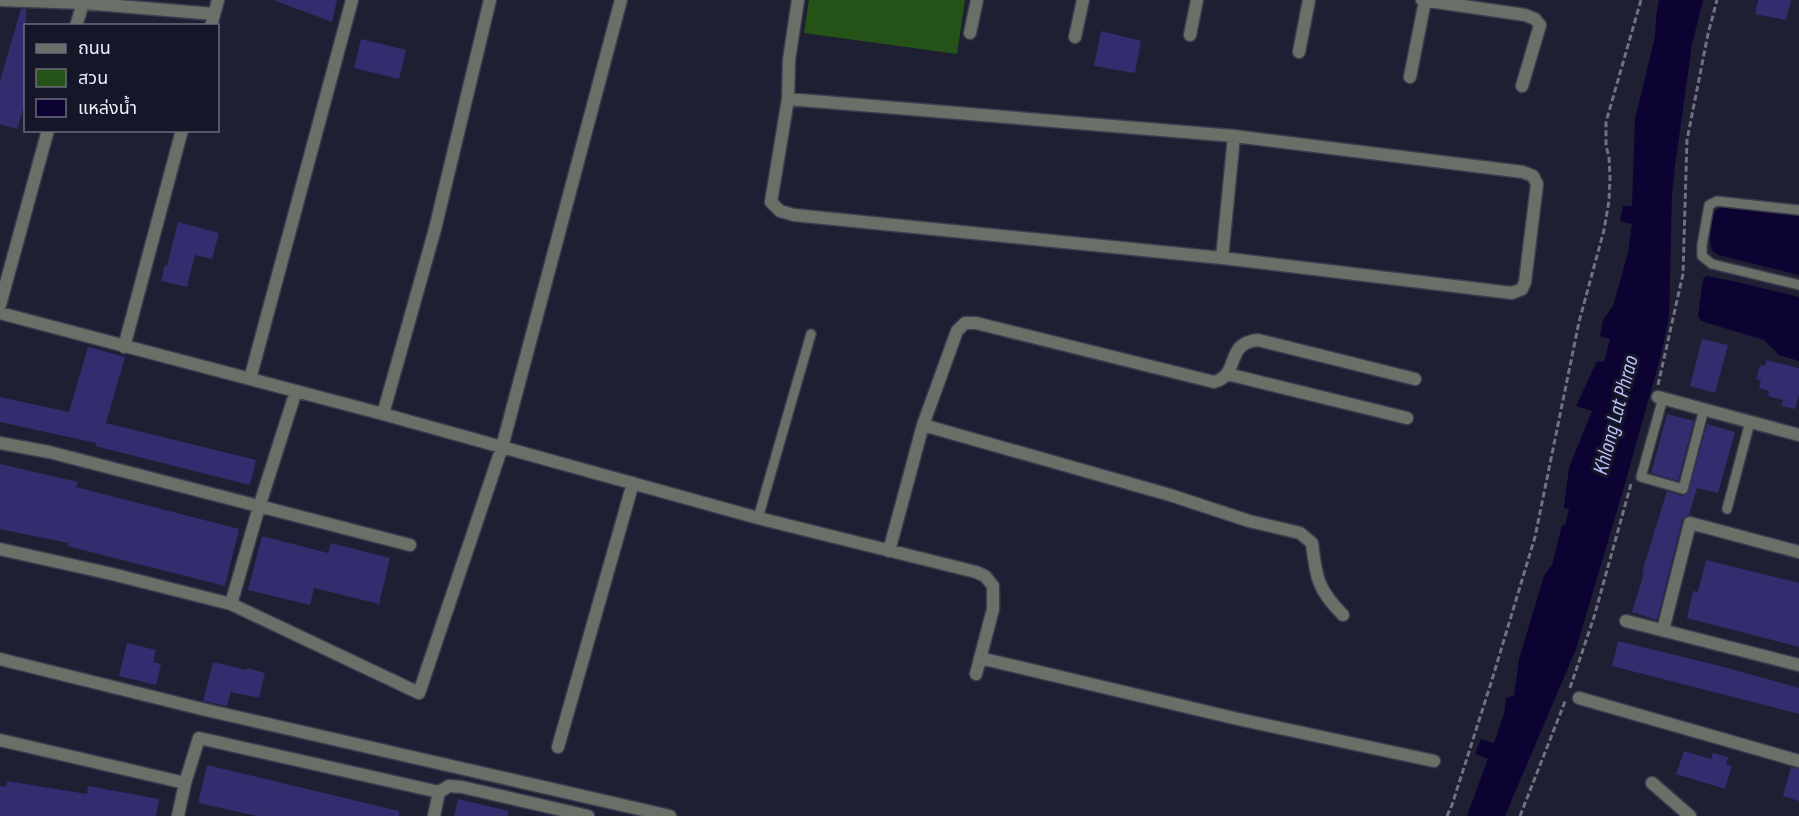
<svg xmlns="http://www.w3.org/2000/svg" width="1799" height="816" font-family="'Sofia Sans Condensed','Noto Sans Thai',sans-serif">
  <rect width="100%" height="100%" fill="#1e1f32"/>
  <!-- green -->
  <path fill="#255317" d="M809,0H965L957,54L804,33Z"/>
  <!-- water -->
  <path fill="#0c0332" d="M1659,0H1703L1692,44L1675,166L1672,193L1669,317L1661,355L1624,487L1576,649L1505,816H1467L1488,759L1475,754L1481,739L1494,743L1504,714L1506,698L1514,696L1519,659L1544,576L1552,565L1562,525H1565L1569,509L1564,508L1569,468L1592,411L1576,406L1597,361L1604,362L1610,339L1600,336L1603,320L1613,306L1628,253L1632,224L1620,221L1623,206H1632L1635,119L1655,37L1656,18Z
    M1724,206L1799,216V275L1722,256C1719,255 1715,253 1713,251C1707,243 1712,220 1715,211Z
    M1707,276L1737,282L1799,297V361L1779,355L1764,340L1701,321L1698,316L1703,279Z"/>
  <!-- building -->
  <path fill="#322d6f" d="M276,0H337L332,22L276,1Z
    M1758,0H1791L1786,20L1755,14Z
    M21,9H26V100L17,129L0,124V81Z
    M1101,31L1141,41L1135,73L1094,66Z
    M361,39L406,50L399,79L354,68Z
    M178,222L219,233L212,259L195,255L187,287L161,281L165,265L167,266Z
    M1702,339L1728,345L1715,393L1690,386Z
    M88,347L125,357L106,423L256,460L250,485L95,446L96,443L0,422V397L69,412Z
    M1766,360L1799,368V395L1795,409L1781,406L1783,400L1768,396L1769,391L1759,388L1761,380L1756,379L1760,365L1765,366Z
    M1667,414L1694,421L1678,481L1651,473Z
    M1707,424L1735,432L1718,493L1697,488L1689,515L1685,517L1682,521L1657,620L1632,612L1644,573L1642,572L1667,491L1682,496L1688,493Z
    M0,464L78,482L76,487L239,529L225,586L67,546L68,543L0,529Z
    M262,536L328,553L331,543L390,558L379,604L314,588L310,605L248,590Z
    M1706,560L1799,583V647L1687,618L1693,591L1698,592Z
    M1618,641L1728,668L1799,688V714L1612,666Z
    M127,643L156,650L153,662L161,664L156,685L119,676Z
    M213,662L247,670V668L265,673L259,698L231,692L227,706L203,701Z
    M1684,751L1711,759L1713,753L1728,757L1726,764L1732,766L1725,789L1676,774Z
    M207,765L399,811V816H257L198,803Z
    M1791,767L1799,769V801L1783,796Z
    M7,781L87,794L88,786L159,799L156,816H0V786L6,787Z
    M458,799L509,811L508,816H454Z"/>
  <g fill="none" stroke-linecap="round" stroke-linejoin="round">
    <defs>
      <path id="service" d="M1799,210L1717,201L1709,205L1702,245V256L1712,264L1799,285
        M1663,398L1641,477L1683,489L1704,409
        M1727,509L1750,422
        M758,518L811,334"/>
      <path id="minor" d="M0,0L83,3L214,14
        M1422,0L1525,15L1535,19L1540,25L1522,86
        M76,26L83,3
        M211,26L218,0
        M970,33L977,0
        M1190,35L1197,0
        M1075,37L1083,0
        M1299,52L1309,0
        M1410,77L1425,1
        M788,99L1234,136L1523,172L1533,176L1537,184L1525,282L1522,289L1512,293L1222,258L794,215L780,211L771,202L788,99L789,60L798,0
        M1222,258L1234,136
        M0,305L48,130
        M0,313L383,414L758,518L976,572L985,576L993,586V609L976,674
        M124,347L182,130
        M1227,374L1407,418
        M250,379L352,0
        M1658,397L1799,435
        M383,414L435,229L490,0
        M923,425L1170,495L1249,521L1300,533L1312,543C1316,578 1318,590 1343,615
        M0,443L49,452L410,545
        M0,549L112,574L231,604L419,693L502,447L621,0
        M889,551L923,425L957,331L965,323H976L1214,382C1241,375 1224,343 1258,340L1415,379
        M231,604L259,507L296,391
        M1626,621L1799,665
        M1663,630L1690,523L1799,552
        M980,658L1238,719L1434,761
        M0,659L206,710L670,816
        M1579,698L1799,761
        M0,740L185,783L178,816
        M558,747L633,483
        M185,783L199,738L439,792L449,786L462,787L588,816
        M1652,783L1690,816
        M434,816L439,792"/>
    </defs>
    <!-- service casing -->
    <use href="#service" stroke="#3b3c4e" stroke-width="12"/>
    <!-- minor casing -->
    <use href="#minor" stroke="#3b3c4e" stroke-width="15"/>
    <!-- path -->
    <path stroke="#707181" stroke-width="3" stroke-dasharray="6 3" stroke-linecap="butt" d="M1658,385L1683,274L1687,140L1708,34L1717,0
      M1570,688L1594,617L1631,484
      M1447,816L1452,805L1491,683L1535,537L1579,322L1604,230L1609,201L1610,177L1609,158L1606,145V122L1641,0
      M1520,816L1566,699"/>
    <!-- service -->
    <use href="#service" stroke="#697067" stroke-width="9"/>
    <!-- minor -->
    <use href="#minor" stroke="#697067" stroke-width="12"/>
  </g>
  <g text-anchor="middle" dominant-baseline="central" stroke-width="6" stroke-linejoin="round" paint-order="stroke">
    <!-- water labels -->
    <g font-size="22" font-style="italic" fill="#bbbffa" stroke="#151628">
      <text transform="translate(1616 415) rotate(-75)">Khlong Lat Phrao</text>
    </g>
  </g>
  <!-- legend -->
  <rect x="24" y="24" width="195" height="108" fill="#151628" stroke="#6b6c7c" stroke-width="1.5"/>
  <rect x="36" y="44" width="30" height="9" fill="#697067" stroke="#6b6c7c" stroke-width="1.5"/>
  <text x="78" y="54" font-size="18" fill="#edeefb">ถนน</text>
  <rect x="36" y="69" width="30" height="18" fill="#255317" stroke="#6b6c7c" stroke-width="1.5"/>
  <text x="78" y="84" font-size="18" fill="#edeefb">สวน</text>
  <rect x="36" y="99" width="30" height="18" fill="#0c0332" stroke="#6b6c7c" stroke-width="1.5"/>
  <text x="78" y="114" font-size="18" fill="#edeefb">แหล่งน้ำ</text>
</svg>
